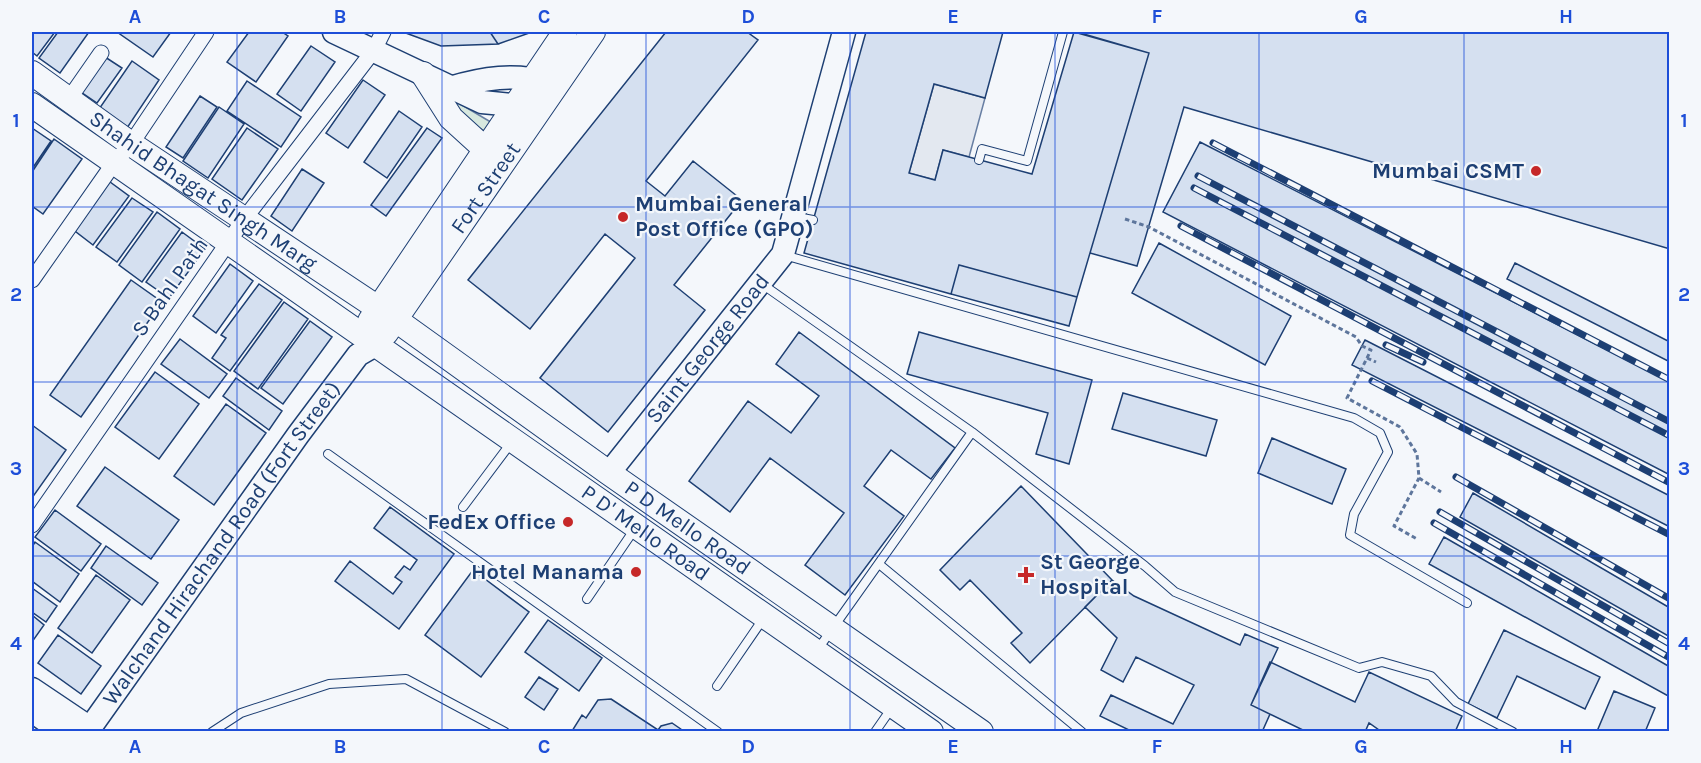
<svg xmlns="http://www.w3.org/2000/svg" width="1701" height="763" font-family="Karla,sans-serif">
  <rect width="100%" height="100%" fill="#f4f7fb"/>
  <!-- green -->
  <path fill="#d7e8df" stroke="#687fa3" stroke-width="1.5" d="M457,102L494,124L486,132L455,114L451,107Z"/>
  <!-- parking -->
  <path fill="#e3e8f0" stroke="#687fa3" stroke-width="1.5" d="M934,84L985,98L969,157L943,150L935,180L909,173Z"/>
  <!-- building -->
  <path fill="#d5e0f0" stroke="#1d3f73" stroke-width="1.5" d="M32,32H55L37,56L32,52Z
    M58,32H89L60,73L39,58Z
    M117,32H171L153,57Z
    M249,32H282L288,36L256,82L227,62Z
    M403,32H490L498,44L441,46Z
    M490,32H532L498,44Z
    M666,32H747L758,40L646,181L665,196L693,161L742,200L674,285L705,310L608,432L540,378L635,258L605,234L530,329L468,280Z
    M866,32H1003L985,98L934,84L909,173L935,180L943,150L1032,174L1074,32L1149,53L1077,297L959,265L951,294L804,253Z
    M1077,32H1670V249L1184,107L1137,266L1090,253L1149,53Z
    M311,46L335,62L301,111L277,94Z
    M102,55L122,68L97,103L78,90Z
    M132,61L159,80L125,131L97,112Z
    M363,80L385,95L348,148L326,133Z
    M247,81L301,117L281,147L227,111Z
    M200,96L217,107L183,158L166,147Z
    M219,107L244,124L208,178L183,161Z
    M399,111L422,127L387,178L364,162Z
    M32,128L51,141L32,169Z
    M247,128L278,149L242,200L212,179Z
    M427,128L442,138L386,216L371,205Z
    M54,139L82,159L43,214L32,206V172Z
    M1200,142L1670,382V475L1163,212Z
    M302,169L324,183L292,231L271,216Z
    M106,179L129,196L93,245L71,228Z
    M132,198L153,212L117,262L96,247Z
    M157,212L180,229L142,282L119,265Z
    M182,232L205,249L169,298L146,282Z
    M1159,243L1291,316L1265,365L1132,293Z
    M1515,263L1670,342V362L1507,279Z
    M230,264L253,281L216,333L193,316Z
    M959,265L1077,297L1069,326L951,294Z
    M131,280L162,302L81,417L50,395Z
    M259,284L282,300L230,371L212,358L226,338L221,335Z
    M284,302L308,319L258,389L234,371Z
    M310,321L332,337L283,404L261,388Z
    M799,332L955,448L931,479L891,450L864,486L904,516L845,595L805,565L844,513L770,458L730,512L689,481L748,401L791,433L819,396L776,364Z
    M919,332L1092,380L1069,464L1036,454L1048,413L907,374Z
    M180,339L227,374L209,398L161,364Z
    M1365,340L1670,496V527L1352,365Z
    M155,372L199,404L159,459L115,427Z
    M236,378L282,411L269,430L223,396Z
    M1123,393L1217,420L1206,456L1112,429Z
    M226,404L266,433L214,505L174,476Z
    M32,425L66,450L32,498Z
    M1272,438L1346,469L1332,504L1258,473Z
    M105,467L179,520L151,559L77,506Z
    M1021,486L1112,580L1030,663L1011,643L1022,633L970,580L960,590L940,570Z
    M1473,493L1670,608V637L1460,517Z
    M390,507L454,554L399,629L335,581L350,561L393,594L402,582L395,577L404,566L410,570L417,560L374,528Z
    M55,510L101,544L81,571L35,537Z
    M1444,537L1670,667V697L1429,564Z
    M35,542L79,574L60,602L32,581V547Z
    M106,546L158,583L142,605L91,568Z
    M473,570L529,612L481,677L425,635Z
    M96,575L130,600L92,653L58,628Z
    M1112,580L1134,596L1240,645L1245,634L1278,648L1251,705L1270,714L1262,732H1133L1100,716L1111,695L1173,724L1194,685L1136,657L1123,682L1101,670L1117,638L1085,607Z
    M32,588L57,606L46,622L32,612Z
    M32,615L44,625L32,642Z
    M548,620L602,658L579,691L525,652Z
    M1504,630L1600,677L1585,709L1517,676L1497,718L1468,704Z
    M58,635L101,666L81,694L38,663Z
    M1270,662L1355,702L1369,672L1462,716L1455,732H1382L1369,723L1365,732H1307L1251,705Z
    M539,677L558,689L544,710L525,697Z
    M1614,691L1655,708L1645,732H1604L1598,729Z
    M611,699L658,730L661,726L672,723L685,732L572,731L582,715L586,718L598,700Z"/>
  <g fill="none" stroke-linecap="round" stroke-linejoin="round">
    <defs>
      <path id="lane" d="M979,160L982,149L1027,161L1063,32
        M797,217L813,220
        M784,255L1354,418L1380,433L1388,452L1354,514L1350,535L1467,603
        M762,284L972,432L1145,566L1175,592L1359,668L1382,662L1431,676L1456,702L1513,732
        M328,454L718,732
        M463,507L511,443
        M879,564L1082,732
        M587,599L634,530
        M818,649L972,432
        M717,686L763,619
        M212,732L241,713L329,684L406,679L505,732
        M875,732L891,709"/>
      <path id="street" d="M69,99L101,53
        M32,280L114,163L131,144L206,32
        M32,525L245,218L374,50L383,32"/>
      <g id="secondary">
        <path d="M334,32L482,102L533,107"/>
        <path d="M450,88C483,78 515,73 548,83"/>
        <path id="s1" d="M609,473L783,254L844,32"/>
        <path d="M32,689L90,728"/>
        <path d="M32,711L62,732"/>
        <path id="s2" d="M84,732L90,728L298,435L358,355L377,344"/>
      </g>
      <g id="primary">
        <path id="s3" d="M32,73L131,144L396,320L609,473L981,732"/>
        <path d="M423,74L451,118L485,149"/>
        <path id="s4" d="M32,105L931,732"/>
        <path d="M370,321L565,32"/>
        <path id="s5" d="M386,333L593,32"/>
      </g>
    </defs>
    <!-- lane casing -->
    <use href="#lane" stroke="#1d3f73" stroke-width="10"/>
    <!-- street casing -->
    <use href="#street" stroke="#1d3f73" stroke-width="17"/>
    <!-- secondary casing -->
    <use href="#secondary" stroke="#1d3f73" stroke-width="25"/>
    <!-- primary casing -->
    <use href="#primary" stroke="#1d3f73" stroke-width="26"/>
    <!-- path -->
    <path stroke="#5e769c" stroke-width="3" stroke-dasharray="4.5 3" stroke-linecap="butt" d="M1125,219L1149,227L1356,337L1362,346L1371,350L1347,398L1400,427L1417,454L1419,478L1394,526L1417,539
      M1367,358L1376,362
      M1419,478L1441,492"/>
    <!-- lane -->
    <use href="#lane" stroke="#f4f7fb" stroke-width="8"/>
    <!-- street -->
    <use href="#street" stroke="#f4f7fb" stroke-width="15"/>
    <!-- secondary -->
    <use href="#secondary" stroke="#f4f7fb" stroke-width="22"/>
    <!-- primary -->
    <use href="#primary" stroke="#f4f7fb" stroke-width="24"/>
    <defs>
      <path id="rail" d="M1213,143L1670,380
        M1198,176L1670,422
        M1194,188L1670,436
        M1181,226L1670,483
        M1386,345L1423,362
        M1372,381L1670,535
        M1456,477L1670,599
        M1440,512L1670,644
        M1434,523L1670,658"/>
    </defs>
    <!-- rail casing -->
    <use href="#rail" stroke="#1d3f73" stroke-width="7"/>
    <!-- rail -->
    <use href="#rail" stroke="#f4f7fb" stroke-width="4.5" stroke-dasharray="14" stroke-linecap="butt"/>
  </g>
  <!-- grid -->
  <path fill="none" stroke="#1d4ed8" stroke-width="1.5" stroke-opacity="0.55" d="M237,32V732M442,32V732M646,32V732M850,32V732M1055,32V732M1259,32V732M1464,32V732M32,207H1670M32,382H1670M32,556H1670"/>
  <!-- markers -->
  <g fill="#c62828" stroke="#f4f7fb" stroke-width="2">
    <circle cx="1536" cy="171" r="6"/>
    <circle cx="623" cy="217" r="6"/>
    <circle cx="568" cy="522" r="6"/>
    <circle cx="636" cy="572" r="6"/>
    <path d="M1023 566h6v6h6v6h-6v6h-6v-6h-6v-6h6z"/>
  </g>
  <g text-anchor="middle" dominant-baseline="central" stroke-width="4.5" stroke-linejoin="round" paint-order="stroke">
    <!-- poi labels -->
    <g font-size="22" font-weight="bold" fill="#1d3f73" stroke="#f4f7fb" text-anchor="end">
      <text x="1524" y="171">Mumbai CSMT</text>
      <text x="635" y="204" text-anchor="start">Mumbai General<tspan x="635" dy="25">Post Office (GPO)</tspan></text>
      <text x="556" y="522">FedEx Office</text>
      <text x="1040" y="562" text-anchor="start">St George<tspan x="1040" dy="25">Hospital</tspan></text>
      <text x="624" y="572">Hotel Manama</text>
    </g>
    <!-- street labels -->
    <g font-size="22" fill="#1d3f73" stroke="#f4f7fb">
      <text stroke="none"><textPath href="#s5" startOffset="176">Fort Street</textPath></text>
      <text stroke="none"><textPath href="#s3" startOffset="208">Shahid Bhagat Singh Marg</textPath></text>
      <text transform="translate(170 287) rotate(-55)">S Bahl Path</text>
      <text stroke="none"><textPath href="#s1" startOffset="159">Saint George Road</textPath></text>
      <text stroke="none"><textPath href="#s3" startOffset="798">P D Mello Road</textPath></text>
      <text stroke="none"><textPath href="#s4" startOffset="748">P D' Mello Road</textPath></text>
      <text stroke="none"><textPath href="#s2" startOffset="234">Walchand Hirachand Road (Fort Street)</textPath></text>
    </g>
  </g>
  <!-- border -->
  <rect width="1701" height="763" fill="none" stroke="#f4f7fb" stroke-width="66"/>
  <rect x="33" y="33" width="1635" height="697" fill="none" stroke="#1d4ed8" stroke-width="2"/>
  <g font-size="20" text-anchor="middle" font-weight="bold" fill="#1d4ed8">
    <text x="135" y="23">A</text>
    <text x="340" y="23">B</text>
    <text x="544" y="23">C</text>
    <text x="748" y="23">D</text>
    <text x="953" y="23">E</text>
    <text x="1157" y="23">F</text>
    <text x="1361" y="23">G</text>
    <text x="1566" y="23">H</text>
    <text x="16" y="127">1</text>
    <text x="1684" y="127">1</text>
    <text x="16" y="301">2</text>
    <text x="1684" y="301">2</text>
    <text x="16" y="475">3</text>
    <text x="1684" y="475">3</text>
    <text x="16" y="650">4</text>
    <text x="1684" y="650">4</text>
    <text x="135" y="753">A</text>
    <text x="340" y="753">B</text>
    <text x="544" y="753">C</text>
    <text x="748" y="753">D</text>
    <text x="953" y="753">E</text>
    <text x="1157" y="753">F</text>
    <text x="1361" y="753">G</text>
    <text x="1566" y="753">H</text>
  </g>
</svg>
